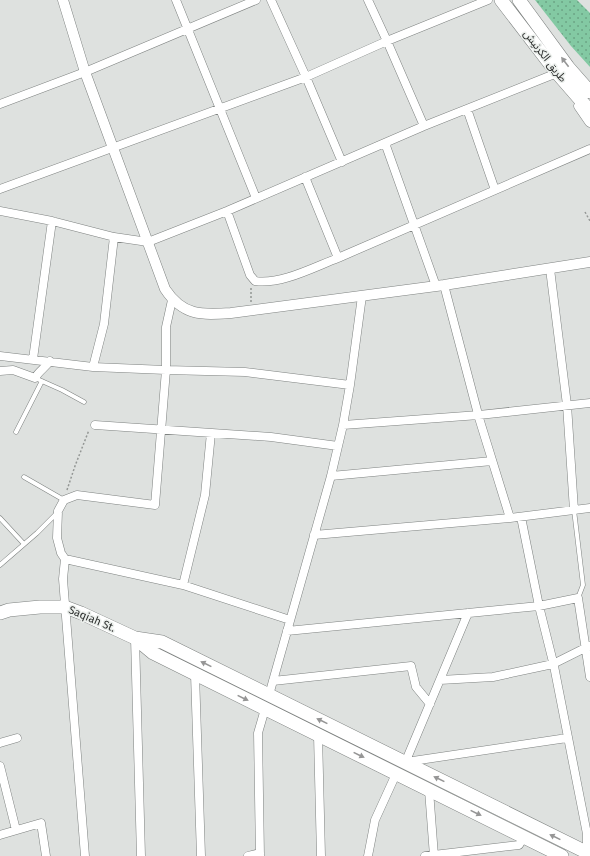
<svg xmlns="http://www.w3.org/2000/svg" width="590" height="856" font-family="'Fira Sans','Noto Sans Arabic',sans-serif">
  <defs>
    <pattern id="park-dots" width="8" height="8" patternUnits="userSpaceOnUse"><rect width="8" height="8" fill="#83c9a3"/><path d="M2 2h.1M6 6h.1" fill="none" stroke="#6ba485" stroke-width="1.8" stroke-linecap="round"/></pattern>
  </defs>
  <rect width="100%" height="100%" fill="#dee1df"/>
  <!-- park -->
  <path fill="url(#park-dots)" d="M535,0H577L590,13V67L571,46Z"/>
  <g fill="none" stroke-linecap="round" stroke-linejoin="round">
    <defs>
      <path id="service" d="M35,378L62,390L84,402
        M16,432L42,381
        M24,477L64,500
        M574,510L583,585L578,598
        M0,518L24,544
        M0,565L37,533L58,512"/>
      <path id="minor" d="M176,0L256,198
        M271,0L306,77L342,162
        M368,0L387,41L424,126
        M0,104L85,72L256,0
        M467,109L495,190
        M385,143L436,286
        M305,177L338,258L590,149
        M0,189L306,77L387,41L488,0
        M0,211L52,221L114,237L148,242L227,211L424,126L557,73
        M227,211L250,275L255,281C281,285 314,267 338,258
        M550,269L567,405L574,510
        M444,285L479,418L510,518
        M0,356L93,367L166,370L245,372L350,385
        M33,359L52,221
        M93,367L104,324L114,237
        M0,371L13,370L35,378C39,371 45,368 50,361
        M95,425L271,437L338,446
        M343,425L479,415L590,403
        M331,476L492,461
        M521,517L539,606L554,666L587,834V853
        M314,535L510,518L590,508
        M65,559L183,585L290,620
        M183,585L205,495L211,433
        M287,631L539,606L578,598L590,677
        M135,638L141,856
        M195,674L201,856
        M440,680L493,677L553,664L589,646
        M273,681L411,666L416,687L430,704
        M269,695L331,476L343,425L350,385L362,296
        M318,735L321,856
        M0,743L17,738
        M406,762L567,738
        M405,763L468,613
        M0,766L16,830
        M429,790L434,856
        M0,835L41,823L46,856
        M85,856L63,579L65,559L61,553L57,538L58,511L64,500L77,495L155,505L166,370V327L172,300
        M248,856L260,853
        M260,856L258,733L265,709
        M368,856L375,820L396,774
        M425,856L519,845L524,837"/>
      <path id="tertiary" d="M63,0L85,72L165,289C183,316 201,315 231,313L444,285L590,262
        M579,106L590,122"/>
      <path id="primary" d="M501,0L557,73L590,111
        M519,0L568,67L590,92
        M0,613L9,610L40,607H65L81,613L135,638L153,653L562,856
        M135,638L162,642L590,854"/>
    </defs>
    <!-- service casing -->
    <use href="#service" stroke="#7e8280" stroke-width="5"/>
    <!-- minor casing -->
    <use href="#minor" stroke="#7e8280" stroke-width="9"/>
    <!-- tertiary casing -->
    <use href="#tertiary" stroke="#7e8280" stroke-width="11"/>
    <!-- primary casing -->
    <use href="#primary" stroke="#7e8280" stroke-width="14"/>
    <!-- path -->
    <path stroke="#939694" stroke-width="1.5" stroke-dasharray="2 2" stroke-linecap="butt" d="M585,212L590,221
      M251,302V288
      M67,490L75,466L89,430"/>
    <!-- service -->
    <use href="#service" stroke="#fff" stroke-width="4"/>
    <!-- minor -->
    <use href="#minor" stroke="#fff" stroke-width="8"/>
    <!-- tertiary -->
    <use href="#tertiary" stroke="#fff" stroke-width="10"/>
    <!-- primary -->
    <use href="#primary" stroke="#fff" stroke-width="13"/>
  </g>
  <!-- one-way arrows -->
  <defs><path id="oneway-solid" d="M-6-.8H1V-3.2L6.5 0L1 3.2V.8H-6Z"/></defs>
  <g fill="#969696">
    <use href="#oneway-solid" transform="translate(565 62) rotate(-127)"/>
    <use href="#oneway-solid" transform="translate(206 664) rotate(-154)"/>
    <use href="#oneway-solid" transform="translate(243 698) rotate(26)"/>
    <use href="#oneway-solid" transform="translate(322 721) rotate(-154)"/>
    <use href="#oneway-solid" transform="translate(359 755) rotate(26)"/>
    <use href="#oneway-solid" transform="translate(439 779) rotate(-154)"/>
    <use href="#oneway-solid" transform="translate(476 813) rotate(26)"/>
    <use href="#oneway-solid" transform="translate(555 837) rotate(-154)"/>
  </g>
  <g text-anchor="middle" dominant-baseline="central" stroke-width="3" stroke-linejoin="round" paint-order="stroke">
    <!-- street labels -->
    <g font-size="11" fill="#2c2e2d" stroke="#ebefec">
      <text transform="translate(545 56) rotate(52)">طريق الكرنيش</text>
      <text transform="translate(92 619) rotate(23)">Saqiah St.</text>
    </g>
  </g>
</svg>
